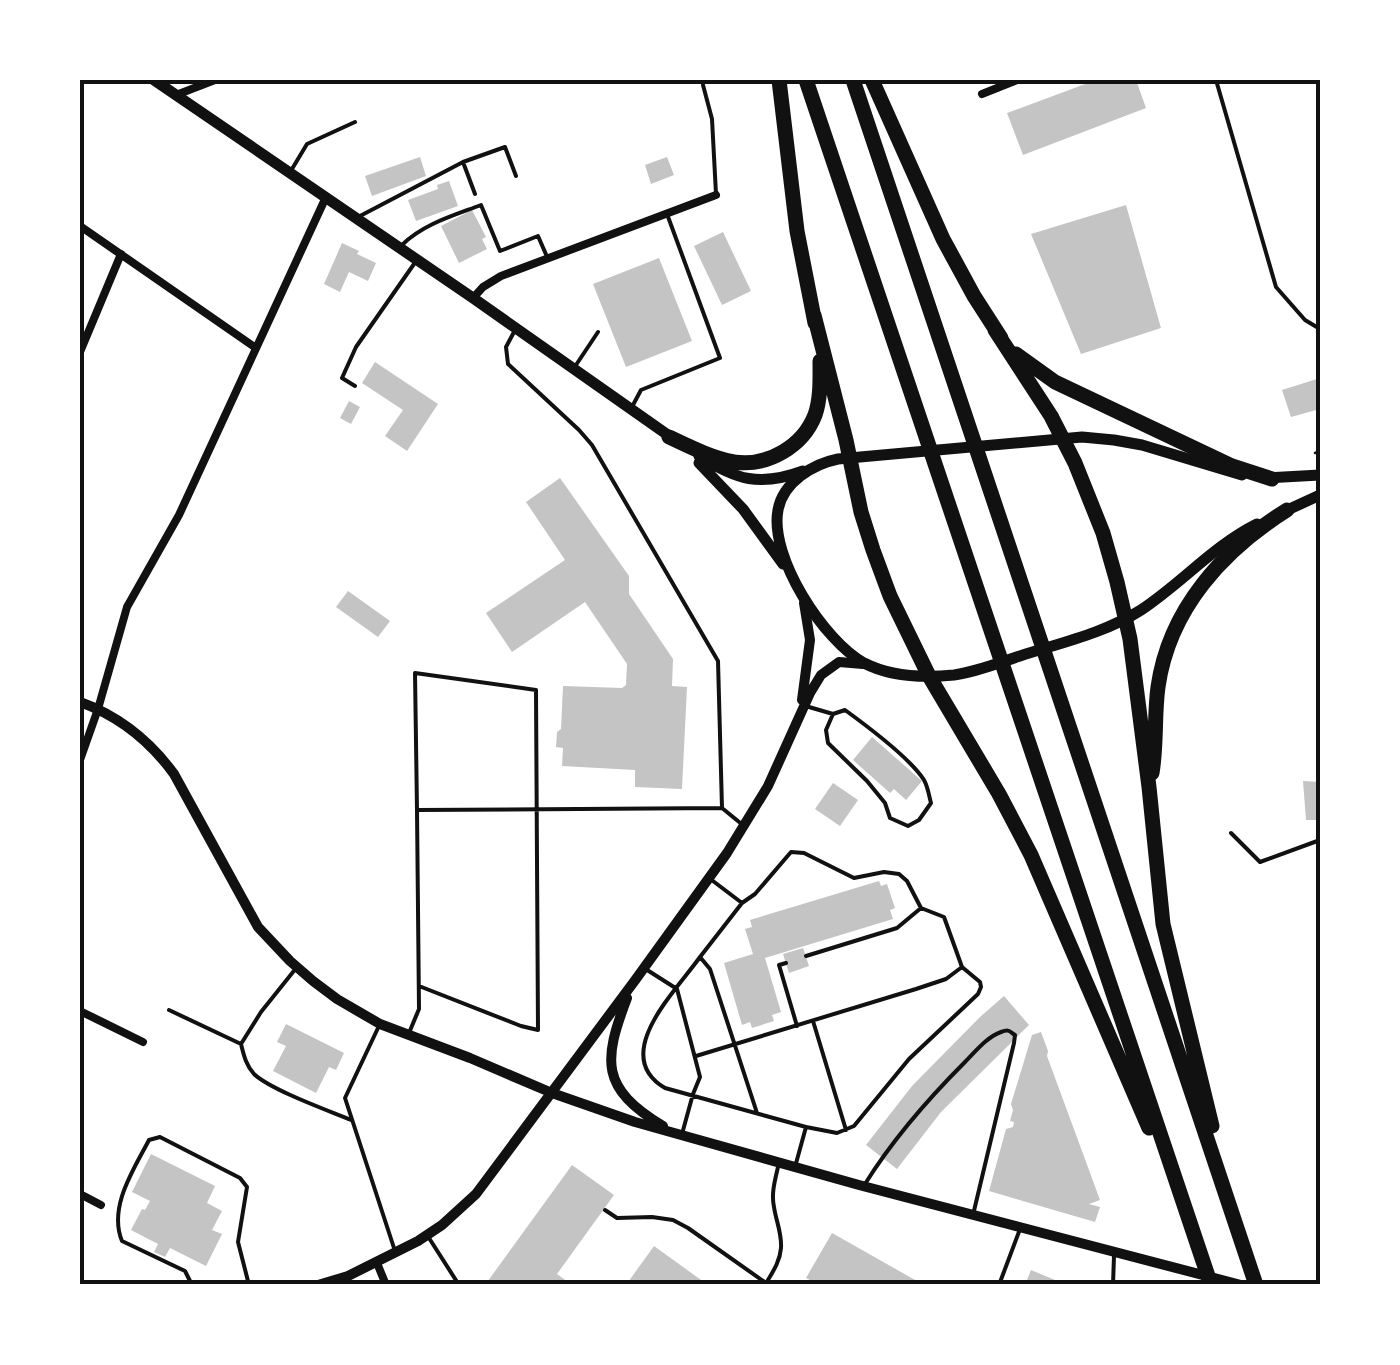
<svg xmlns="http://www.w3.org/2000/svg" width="1400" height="1365" font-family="'Fira Sans',sans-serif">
  <rect width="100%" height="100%" fill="#fff"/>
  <!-- building -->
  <path fill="#c4c4c4" d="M1096,80H1136L1146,108L1023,155L1007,113Z
    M420,157L426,176L372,196L365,176Z
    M667,157L674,175L651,184L645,165Z
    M449,181L458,206L416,221L408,200L438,189L437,185Z
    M1126,205L1161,328L1081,354L1031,234Z
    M472,210L486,237L482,239L487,249L459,263L441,226Z
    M723,232L751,291L722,305L694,246Z
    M342,243L359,251L357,254L376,263L368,281L349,272L340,292L324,284Z
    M659,258L692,341L626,367L593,284Z
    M375,362L438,404L407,451L385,436L403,410L362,383Z
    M1320,378V409L1291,417L1282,390Z
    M349,401L360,407L351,424L340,418Z
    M560,478L629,576V594L673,659L672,686L687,687L682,789L635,787V770L562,766L563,748L556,747L557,732L561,729L563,686L622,688L626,685L627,664L585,602L512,652L486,613L565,560L526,502Z
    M348,591L390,621L378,637L336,607Z
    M872,737L922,781L906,800L894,789L890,793L853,760Z
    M1303,781L1320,782V820H1306Z
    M833,783L858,800L840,826L815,809Z
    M879,881L881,886L887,884L895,908L890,910L893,919L765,958L781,1012L772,1015L774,1021L752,1028L750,1022L742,1025L724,963L753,954L745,929L752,927L750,920Z
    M803,948L809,966L789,973L783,954Z
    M1004,996L1029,1025L941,1112L897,1169L866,1145L912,1086L980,1017Z
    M286,1024L344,1053L336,1070L329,1067L316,1093L273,1071L286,1046L277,1042Z
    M1041,1032L1048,1051L1047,1056L1100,1200L1089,1204L1100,1207L1095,1222L989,1191L1006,1129L1013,1127L1014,1122L1010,1121L1013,1110L1011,1104L1032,1035Z
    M151,1154L215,1186L207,1203L222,1211L212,1230L222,1234L206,1266L170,1248L165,1257L154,1252L158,1244L131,1230L142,1209L145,1210L150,1201L132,1192Z
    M572,1165L614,1195L557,1274L572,1285H485Z
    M832,1233L924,1285H819L806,1278Z
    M654,1246L708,1285H626Z
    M1031,1270L1067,1285H1025Z"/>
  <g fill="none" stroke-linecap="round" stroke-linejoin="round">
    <!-- path -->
    <path stroke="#111" stroke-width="2.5" d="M1315,453L1320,451"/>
    <!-- service -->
    <path stroke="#111" stroke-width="4" d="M1216,80L1276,287L1305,320L1320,329
      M80,81L81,80
      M703,85L712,119L716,194
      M463,162L475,194
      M292,169L307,144L355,122
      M360,216L463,162L505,147L516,176
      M402,245C423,224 455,215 481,205L500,251L538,236L548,259
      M514,332L506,347L508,364L579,430L592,445L718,661L722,808L744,826
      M576,365L598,332
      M355,386L342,378L356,347L414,264
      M633,405L641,390L720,358L667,214
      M809,707L833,714L826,730L828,743L867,781L885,803L890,818L908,826L919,820L931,803C929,796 928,787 924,780C910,758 867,726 845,710L833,714
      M417,810L415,673L536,690L538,1030L521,1026L419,986
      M1231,833L1260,862L1320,840
      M742,903L700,957L710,969L757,1113
      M806,956L897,928L921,908
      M700,957C676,991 609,1055 665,1088L806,1127
      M786,963L779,965L797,1026
      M644,968L677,989L700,1077L693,1094L682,1134
      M169,1010L241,1044L261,1012L297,967
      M813,1021L846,1130
      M378,1028L345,1098L394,1248
      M409,1033L419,1009L417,810L722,808
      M241,1044C244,1056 246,1065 254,1074C271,1090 327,1110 351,1120
      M696,1056L916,989L946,979L962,967L944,917L921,908L907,881L899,874L884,872L854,878L804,853L791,852L755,894L742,903L709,878
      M795,1167L806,1127L837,1133L854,1126L909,1059L978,994L981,987L980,982L962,967
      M865,1184C893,1139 928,1099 965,1062C976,1051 987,1037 1001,1032C1009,1029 1009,1031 1015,1035L1014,1043L973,1215
      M605,1210L617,1218L652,1217L673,1220L688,1228L766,1283
      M429,1238L459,1285
      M192,1285L185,1271L122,1241C108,1207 134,1169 149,1140L160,1137L240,1178L247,1187L238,1242L249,1285
      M765,1285C772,1273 780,1262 781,1248C782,1233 776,1221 774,1207C771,1194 775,1180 778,1167
      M999,1285L1020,1229
      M1113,1285L1114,1256"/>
    <!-- minor -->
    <path stroke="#111" stroke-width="8" d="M982,94L1017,80
      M176,95L215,80
      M80,226L256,348
      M473,298L483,287L501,276L716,195
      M80,352L121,254
      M80,760L98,709L127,607L179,515L326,197
      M80,1011L143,1042
      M80,1194L101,1205
      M377,1263L386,1285"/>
    <!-- tertiary -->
    <path stroke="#111" stroke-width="10" d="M802,700L810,640L804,603
      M80,702C119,716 150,741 174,774L258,927L290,961L313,981L337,999L380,1024L470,1058L552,1093L635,1122L859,1185L1241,1285
      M627,998C603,1061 600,1088 663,1126
      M318,1285L348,1276L418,1241L442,1225L476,1194L636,979L727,853L768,786L810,693L821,675L839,662L863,664"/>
    <!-- secondary -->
    <path stroke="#111" stroke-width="11" d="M154,80L473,298L675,440
      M699,456C736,480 760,487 803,471
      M699,463L743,509L783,564
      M1242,475L1142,445L1114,440L1082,437L838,459C813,464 783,482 778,510C769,557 824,641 864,663C891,677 924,678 954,675C976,672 998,663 1020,656C1060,643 1105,633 1141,610C1182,583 1213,546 1257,524
      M1265,478L1320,475
      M1283,512L1320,495"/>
    <!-- motorway -->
    <path stroke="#111" stroke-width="15" d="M779,80L797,231L815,323
      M806,80L1211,1285
      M853,80L1256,1285
      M872,80L943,239L974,296L1001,338
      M814,315L846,440L861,512L873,550L890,596L929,676L999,794L1031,855L1149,1128
      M995,330L1051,416L1075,463L1103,533L1117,582L1130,639L1149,787L1163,924L1212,1126
      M1016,354L1055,382L1232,466L1272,479
      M669,437C690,447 712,458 734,462C768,467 803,446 815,415C821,398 820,378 820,361
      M1152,773C1157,744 1154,716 1158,687C1169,609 1223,550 1287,510"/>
  </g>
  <!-- border -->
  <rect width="1400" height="1365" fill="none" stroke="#ffffff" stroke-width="165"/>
  <rect x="82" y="82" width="1236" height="1200" fill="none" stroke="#111" stroke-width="4"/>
</svg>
